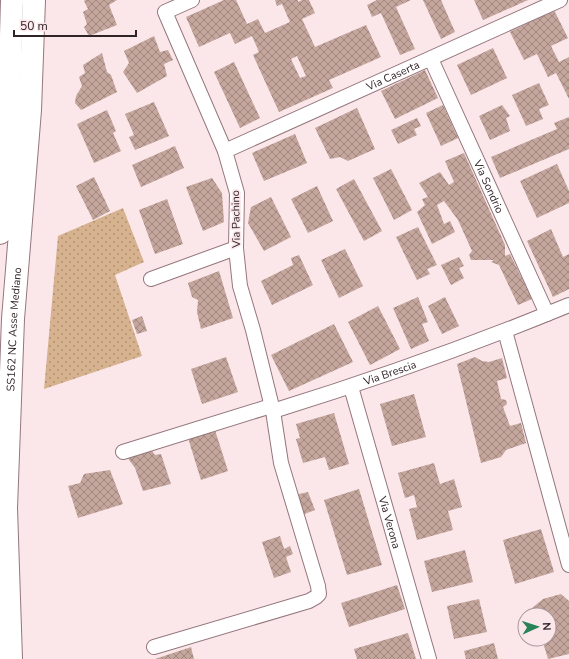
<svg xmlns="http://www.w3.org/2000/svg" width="569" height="659" font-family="'Nunito Sans',sans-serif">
  <defs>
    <pattern id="grass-dots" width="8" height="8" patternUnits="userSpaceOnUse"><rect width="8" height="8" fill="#d6b28e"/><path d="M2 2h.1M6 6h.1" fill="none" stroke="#ae9074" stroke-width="1.8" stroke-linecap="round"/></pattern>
    <pattern id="building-cross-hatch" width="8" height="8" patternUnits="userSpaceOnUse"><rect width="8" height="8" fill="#c4a69d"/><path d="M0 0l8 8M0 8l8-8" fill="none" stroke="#a08780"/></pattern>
  </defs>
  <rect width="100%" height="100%" fill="#fbe7ea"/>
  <!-- grass -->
  <path fill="url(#grass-dots)" d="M123,208L144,262L115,275L142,356L44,389L58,236Z"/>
  <!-- building -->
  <path fill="url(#building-cross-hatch)" fill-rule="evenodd" d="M85,0H117L109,5L117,25L89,36L84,27L87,24L83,12L88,9L84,1Z
    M224,0H236L247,24L258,19L265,33L290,22L282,4L277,6L275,0H298V2L302,0H309L315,13L302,19L315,47L366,25L381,57L329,80L333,88L279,112L253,55L259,52L252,36L235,44L230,33L199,47L186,17ZM297,56L306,76L300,78L291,59Z
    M377,0H411L396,7L415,49L400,55L381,13L372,17L367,5Z
    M423,0H441L455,32L441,39Z
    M474,0H528L483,20Z
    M554,10L568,38L551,46L559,62L569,57V99L556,73L548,77L537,54L524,60L510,32Z
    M154,36L160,52L168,50L173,60L164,64L167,76L137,93L123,72L129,63L124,51Z
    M493,48L507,78L471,95L457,65Z
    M102,53L107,72L111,75L117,92L81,110L75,103L76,96L82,86L79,77L85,73L83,65Z
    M234,62L260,118L240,128L214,72Z
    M425,70L438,98L395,119L381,91Z
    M539,83L549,105L539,109L543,119L526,126L512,95Z
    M154,102L169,136L135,150L129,137L134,135L125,114Z
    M443,105L458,138L441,146L426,113Z
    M502,105L510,116L506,118L510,131L490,140L479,116Z
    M357,108L375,149L348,161L340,157L330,159L315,128Z
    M107,110L116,131L113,133L121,151L94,163L77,124Z
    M569,117V149L500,178L491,157L557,129L554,123Z
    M417,118L421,126L414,129L417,135L398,144L391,130Z
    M295,134L307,163L264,181L252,153Z
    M175,146L184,168L141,187L132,165Z
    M464,153L505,245V256L510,254L532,299L518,305L499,265L491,262L494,260H471L469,255L472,251L458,220L444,201L437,205L444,224L450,221L455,232L432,244L417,212L425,205L422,199L428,197L419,183L440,172L449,185L454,182L445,161Z
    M557,164L569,191V203L537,218L520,181Z
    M391,169L412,210L394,220L373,178Z
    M94,177L110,211L93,220L76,186Z
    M212,178L222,193L224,222L203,231L186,187Z
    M354,179L382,231L364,241L336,189Z
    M317,186L333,221L308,233L291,199Z
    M271,197L291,237L264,251L248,223L251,207Z
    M167,199L183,244L155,254L139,210Z
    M418,227L437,265L427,269L430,274L417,280L396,237Z
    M551,229L563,257L569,254V289L553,297L527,241Z
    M345,249L363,286L339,298L321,260Z
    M299,255L313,285L272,305L261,281L293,265L291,258Z
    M459,257L464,266L459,268L464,278L451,285L441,265Z
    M219,271L233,318L201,329L197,312L198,300L192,297L188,283Z
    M418,297L428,322L422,324L429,341L411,349L393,308Z
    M445,297L459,326L442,334L428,306Z
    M378,306L400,349L370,365L348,322Z
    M142,316L147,331L137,334L132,320Z
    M334,324L353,362L289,391L271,355Z
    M226,357L238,392L202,404L191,369Z
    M475,357L482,361L489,362L502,358L507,378L497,381L501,399L506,400L507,404L503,407L510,426L521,423L526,443L506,450L501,457L481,463L457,364Z
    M414,394L426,437L392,446L380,404Z
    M334,413L349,464L329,470L325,457L303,463L296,439L300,438L296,424Z
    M215,430L228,471L201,480L188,438Z
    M151,449L155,455L161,454L171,484L143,491L135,468L127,457Z
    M434,463L440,484L454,479L462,507L448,511L453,530L417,540L409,509L417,507L414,495L405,498L398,473Z
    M110,470L123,504L78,518L68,486L80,483L84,474Z
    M359,489L382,565L347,575L324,500Z
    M308,492L315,510L302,515L295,495Z
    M541,529L554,572L515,584L503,540Z
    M280,536L284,549L290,546L293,554L286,557L291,572L274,578L262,542Z
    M465,550L473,582L432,592L424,561Z
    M397,585L405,609L349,627L341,603Z
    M561,594L569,601V654L548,659L542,639H549V615H534L532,608L543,599Z
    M479,599L487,632L454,639L447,606Z
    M408,633L416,659H357L354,649Z
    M494,643L498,659H466L464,651Z
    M191,647L194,659H155Z"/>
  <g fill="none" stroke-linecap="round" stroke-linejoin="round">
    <defs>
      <g id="street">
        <path id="s1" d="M431,59L547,314"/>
        <path id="s2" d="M225,151L560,0"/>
        <path d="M151,279L236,248"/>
        <path d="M505,331L569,565"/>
        <path id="s3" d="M351,387L429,659"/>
        <path id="s4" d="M273,411C373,380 472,345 569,305"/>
        <path d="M123,452L271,406"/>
        <path d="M154,647L309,601L316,597L319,594L318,586L281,463L273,411L253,330L240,286L236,248L237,193L225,151L165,12L192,0"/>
      </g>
      <g id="highway">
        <path d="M0,233L9,106L12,0"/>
        <path id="s5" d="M11,659L6,508L13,319L30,110L34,0"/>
      </g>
    </defs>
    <!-- street casing -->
    <use href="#street" stroke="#94777d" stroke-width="16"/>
    <!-- highway casing -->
    <use href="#highway" stroke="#94777d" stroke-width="24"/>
    <!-- street -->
    <use href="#street" stroke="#fff" stroke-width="14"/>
    <!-- highway -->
    <use href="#highway" stroke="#fff" stroke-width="22"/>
  </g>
  <g text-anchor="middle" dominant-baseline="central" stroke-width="3.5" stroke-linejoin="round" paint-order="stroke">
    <!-- street labels -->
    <g font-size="11" fill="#2f2326" stroke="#fbe7ea">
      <text stroke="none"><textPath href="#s2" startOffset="184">Via Caserta</textPath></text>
      <text stroke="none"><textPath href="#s1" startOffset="140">Via Sondrio</textPath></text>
      <text transform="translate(236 219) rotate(-91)">Via Pachino</text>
      <text stroke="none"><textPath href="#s5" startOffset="330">SS162 NC Asse Mediano</textPath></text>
      <text stroke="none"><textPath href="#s4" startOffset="123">Via Brescia</textPath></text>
      <text stroke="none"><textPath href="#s3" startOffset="141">Via Verona</textPath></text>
    </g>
  </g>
  <!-- north arrow -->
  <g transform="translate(537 627) rotate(87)"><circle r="19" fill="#fbe7ea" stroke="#a9999c"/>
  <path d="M0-3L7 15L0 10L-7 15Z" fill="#288359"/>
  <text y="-6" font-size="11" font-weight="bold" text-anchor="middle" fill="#2f2326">N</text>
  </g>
  <!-- scale -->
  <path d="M14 30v6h122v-6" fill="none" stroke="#2f2326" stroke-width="2"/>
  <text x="20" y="30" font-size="12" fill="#2f2326" stroke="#fbe7ea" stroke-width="3" paint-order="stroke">50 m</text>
</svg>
